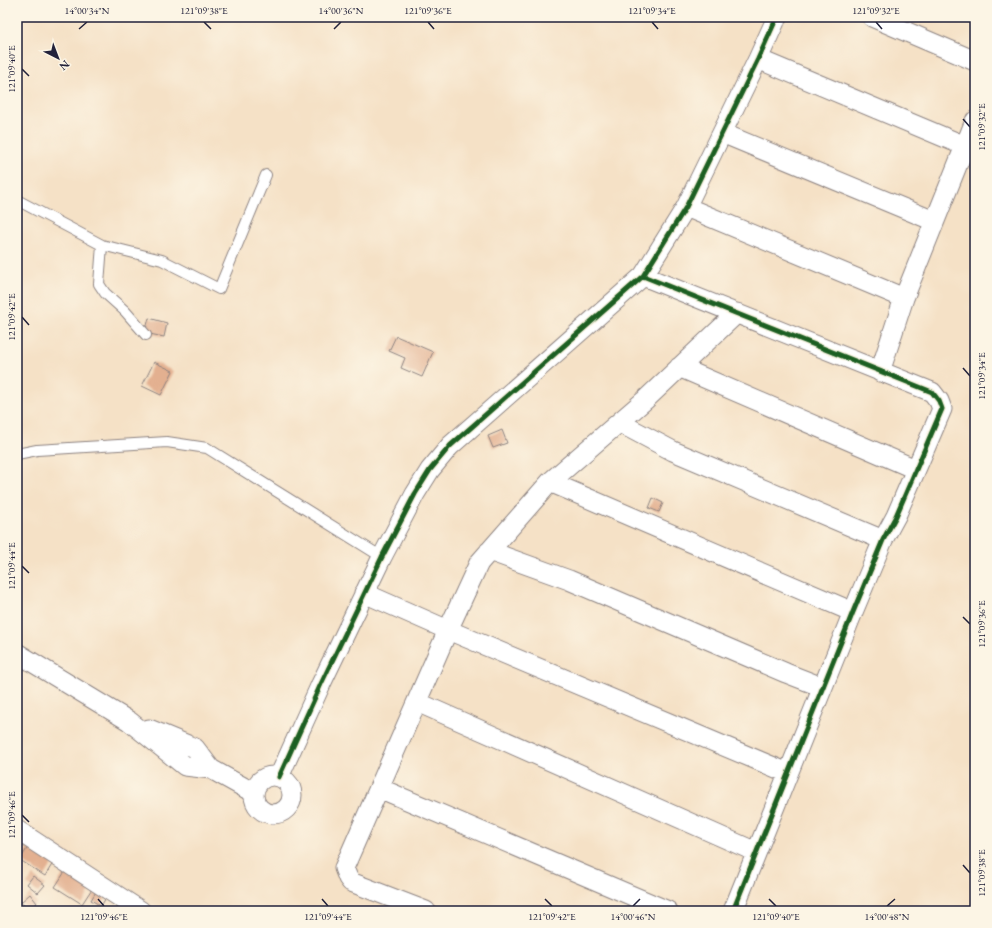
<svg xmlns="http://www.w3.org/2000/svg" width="992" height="928" font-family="'EB Garamond',serif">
  <rect width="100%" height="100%" fill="#fcf5e5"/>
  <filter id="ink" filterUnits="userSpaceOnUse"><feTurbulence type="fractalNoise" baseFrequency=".025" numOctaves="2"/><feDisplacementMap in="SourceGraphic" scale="8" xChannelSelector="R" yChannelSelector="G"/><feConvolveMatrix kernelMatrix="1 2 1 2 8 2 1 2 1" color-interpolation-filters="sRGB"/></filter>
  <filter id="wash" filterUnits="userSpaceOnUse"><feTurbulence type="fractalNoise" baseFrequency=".012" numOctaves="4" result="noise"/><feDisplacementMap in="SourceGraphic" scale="16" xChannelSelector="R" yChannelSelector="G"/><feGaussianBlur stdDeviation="0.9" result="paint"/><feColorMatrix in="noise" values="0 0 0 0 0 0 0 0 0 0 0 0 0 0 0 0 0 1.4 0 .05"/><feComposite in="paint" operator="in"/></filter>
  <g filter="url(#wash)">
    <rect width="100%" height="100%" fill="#f5e1c6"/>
    <g id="blocks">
      <!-- building -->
      <path fill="#e3b090" d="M149,318L167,323L164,337L145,333Z
        M396,336L433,352L422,377L401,368L405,358L389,351Z
        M154,362L173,371L161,395L142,386Z
        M502,430L507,443L493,448L488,436Z
        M653,498L663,503L659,512L649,508Z
        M31,842L56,858L45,876L20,860Z
        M68,867L95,884L82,904L55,887Z
        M33,876L45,885L38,893L27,884Z
        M100,885L110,891L101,906L91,900Z
        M30,894L37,903L28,910L21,902Z"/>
    </g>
  </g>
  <g filter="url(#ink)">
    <use href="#blocks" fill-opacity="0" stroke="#8c8280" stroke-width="1"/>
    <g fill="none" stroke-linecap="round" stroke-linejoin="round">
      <defs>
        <path id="service" d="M17,200L102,245L162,260L219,289L266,175
          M102,245L99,284L105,293L125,311L146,335
          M17,454L37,450L167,442L207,448L382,557"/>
        <path id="minor" d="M872,17L975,61
          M758,59L965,146
          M722,133L934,221
          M686,207L904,298
          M643,276L932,392L939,401L942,409L896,516L883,540L853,612L733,911
          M679,367L915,469
          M880,372L904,298L975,121
          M620,423L673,451L883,540
          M550,482L853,612
          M489,551L569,580L786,673L822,687
          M364,593L448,630L788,773
          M17,653L129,721L185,766L211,769L254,793
          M417,702L756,852
          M149,729L195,748L211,769
          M254 795a19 19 0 1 1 38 0a19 19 0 1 1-38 0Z
          M279,777L321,684L382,557L415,494L430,470L450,446L643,276L686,207L758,59L777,17
          M379,788L668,911
          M17,830L141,911
          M426,911L351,882L348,878L344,868L448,630L479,563L550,482L645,400L737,313"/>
      </defs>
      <!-- service casing -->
      <use href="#service" stroke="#8c8280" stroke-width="12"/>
      <!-- minor casing -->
      <use href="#minor" stroke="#8c8280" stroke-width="21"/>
      <!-- service -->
      <use href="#service" stroke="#fff" stroke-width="10"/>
      <!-- minor -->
      <use href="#minor" stroke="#fff" stroke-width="19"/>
      <defs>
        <path id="cycleway" d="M643,276L932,392L939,401L942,409L896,516L883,540L853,612L733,911
          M279,777L321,684L382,557L415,494L430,470L450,446L643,276L686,207L758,59L777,17"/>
      </defs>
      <!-- cycleway casing -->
      <use href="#cycleway" stroke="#fcf5e5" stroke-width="8"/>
      <!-- cycleway -->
      <use href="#cycleway" stroke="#1b5e20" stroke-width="5"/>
    </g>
  </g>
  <!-- ticks -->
  <path fill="none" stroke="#22223b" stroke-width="1.5" d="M204,22L211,29M428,22L434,29M652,22L658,29M876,22L882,29M79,29L87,22M334,29L341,22M22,69L29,76M963,119L970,127M22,317L29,325M963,368L970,376M22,566L29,573M963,617L970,624M22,815L29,822M963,865L970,873M98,899L104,906M322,899L328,906M545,899L552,906M769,899L776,906M633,906L640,899M887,906L895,899"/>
  <!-- margin -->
  <rect width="992" height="928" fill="none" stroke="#fcf5e5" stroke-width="44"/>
  <!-- north arrow -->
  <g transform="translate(58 58) rotate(138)" stroke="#fcf5e5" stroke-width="3" paint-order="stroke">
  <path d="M0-3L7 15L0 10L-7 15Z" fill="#22223b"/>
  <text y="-6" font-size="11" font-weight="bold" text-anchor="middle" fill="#22223b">N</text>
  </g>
  <rect x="22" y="22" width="948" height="884" fill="none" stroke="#22223b" stroke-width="1.5"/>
  <g font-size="10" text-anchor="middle" fill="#22223b">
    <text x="87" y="14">14°00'34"N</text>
    <text x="204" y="14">121°09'38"E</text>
    <text x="341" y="14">14°00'36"N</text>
    <text x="428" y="14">121°09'36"E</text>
    <text x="652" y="14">121°09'34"E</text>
    <text x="876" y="14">121°09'32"E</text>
    <text transform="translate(11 69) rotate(-90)" y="4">121°09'40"E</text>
    <text transform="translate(981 127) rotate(-90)" y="4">121°09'32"E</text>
    <text transform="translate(11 317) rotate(-90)" y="4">121°09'42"E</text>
    <text transform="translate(981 376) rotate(-90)" y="4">121°09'34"E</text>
    <text transform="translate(11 566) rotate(-90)" y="4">121°09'44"E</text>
    <text transform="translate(981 624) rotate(-90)" y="4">121°09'36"E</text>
    <text transform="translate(11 815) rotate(-90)" y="4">121°09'46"E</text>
    <text transform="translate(981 873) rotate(-90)" y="4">121°09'38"E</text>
    <text x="104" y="920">121°09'46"E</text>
    <text x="328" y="920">121°09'44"E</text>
    <text x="552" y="920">121°09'42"E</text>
    <text x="633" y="920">14°00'46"N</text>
    <text x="776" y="920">121°09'40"E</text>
    <text x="887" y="920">14°00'48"N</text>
  </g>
</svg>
